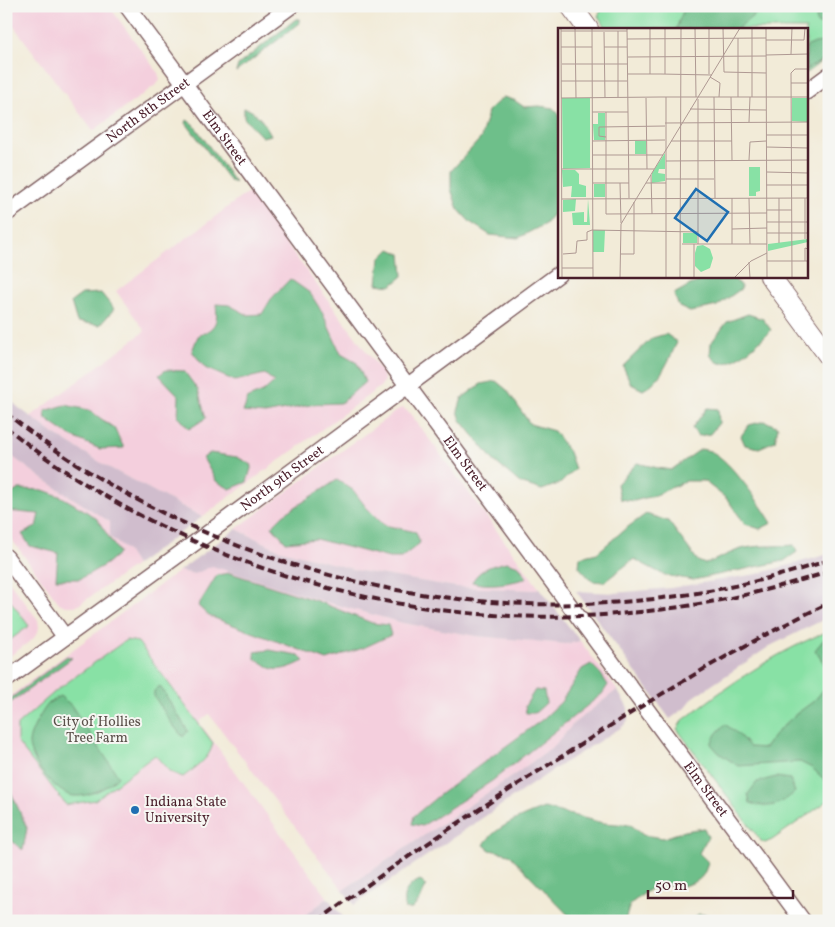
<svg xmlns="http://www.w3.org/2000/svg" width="835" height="927" font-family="Vollkorn,serif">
  <rect width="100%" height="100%" fill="#f6f6f2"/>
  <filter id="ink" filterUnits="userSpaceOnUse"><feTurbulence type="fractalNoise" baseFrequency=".02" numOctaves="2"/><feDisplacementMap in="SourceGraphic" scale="10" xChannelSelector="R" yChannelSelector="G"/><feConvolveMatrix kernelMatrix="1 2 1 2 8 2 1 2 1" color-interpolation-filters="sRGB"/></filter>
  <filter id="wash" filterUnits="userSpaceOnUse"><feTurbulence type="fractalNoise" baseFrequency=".0096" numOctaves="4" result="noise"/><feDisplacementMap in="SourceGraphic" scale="20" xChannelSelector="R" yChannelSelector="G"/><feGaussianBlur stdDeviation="1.12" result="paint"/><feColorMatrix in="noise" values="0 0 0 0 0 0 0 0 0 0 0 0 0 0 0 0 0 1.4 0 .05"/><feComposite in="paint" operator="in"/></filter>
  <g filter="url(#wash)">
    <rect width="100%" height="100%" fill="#f2ebd8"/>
    <!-- built -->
    <path fill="#f4cfdd" d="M6,6H109L158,73L160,80L157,84L93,131L6,16Z
      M248,192L383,374L384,380L381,386L202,517L108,467L54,434L30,417L145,331L116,291Z
      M403,408L410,413L539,588L534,590L456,587L360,571L278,549L236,529L399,409Z
      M6,452L43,479L110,522V537L127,551L136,565L77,606H65L59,603L6,532Z
      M212,565L326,602L403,623L476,636L566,644L580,641L617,690L574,723L555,745L514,775L343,890L209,714L199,722L328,898L297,921H6V699L179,571L195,574Z
      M6,577L38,620L39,627L38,632L33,639L6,659Z"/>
    <!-- industrial -->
    <path fill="#d0bdcd" d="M6,396L19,408L54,434L108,467L202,517L136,565L127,551L110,537V522L43,479L6,452Z
      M236,529L278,549L360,571L456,587L534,590L539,588L580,641L566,644L476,636L403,623L326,602L212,566L195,574L179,571Z
      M829,554V617L770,646L694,697L685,708L670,719L576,591L614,593L671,588L757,574Z
      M617,690L628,708V721L622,727L559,766L354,905L343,890L514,775L555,745L574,723Z
      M328,898L343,917L338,921H297Z"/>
    <!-- green -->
    <path fill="#88e1a5" stroke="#698068" d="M608,6H829V56L806,73V29H607L598,16L600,12Z
      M6,595L29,626L6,643Z
      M829,631V800L772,840L765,843L761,841L677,729L682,721C727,686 775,652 829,631Z
      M126,640L138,642L213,743C210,759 196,767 183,777L170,772L155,755L95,800L66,805L17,742V725L58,689Z"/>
    <!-- forest -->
    <path fill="#6ebf8a" stroke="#5c6f5a" d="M685,6H765L737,29H676Z
      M825,6H829V24H817L816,15Z
      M296,19H299L300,23L236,72L238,65Z
      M829,41V56L806,70V47L815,43Z
      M503,97L514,100L524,107L539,106L553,108L559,114V207L545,224L518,238L490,235L470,222L458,209L451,189V171L481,138L488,111Z
      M244,108C256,110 266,125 271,135L262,137L244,118Z
      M187,120L194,125L235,183L230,181L186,123Z
      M390,249L401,254L403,276L391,286L377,284L380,259Z
      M714,276L733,277L742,288L717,306L690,312L679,307L674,294L690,285Z
      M290,279L310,293L322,312L341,354L357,363L365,382L341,403L315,404L265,414L243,412L248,398L263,392L274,382L265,374L235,381L205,368L192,351L198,336C216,328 218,323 216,304L229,305L248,315L262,314L271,299Z
      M101,293L114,309L100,325L77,322L71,302L82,294Z
      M748,314L763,319L771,330C761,340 735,366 720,363C716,362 713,358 710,355L711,343L727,322Z
      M666,334L677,342C669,360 661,381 643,390L631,384L623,366L652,338Z
      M166,370L184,371L198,390L206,418L189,429L178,416L179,396L159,375Z
      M496,381L507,390L530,424L554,431L569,452L575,469L561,483L542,490L520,483L493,460L461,420L458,411L462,398L481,384Z
      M65,405L89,410L114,428L124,448L100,449L70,436L46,419L45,411Z
      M707,408L718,409L719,423L710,434L698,436L692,428Z
      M765,421L778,427L775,441L759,448L745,445L741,436L749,425Z
      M701,449C704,450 709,450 712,452C730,460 761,505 772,523L760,529L745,524L727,499L704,481H686L653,496L634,501L620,499L617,484L637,463L658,468L671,470Z
      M210,453L237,457L252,465L247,482L230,489L216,481L203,458Z
      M337,480L353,490L366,507L384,525L416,532L420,543L401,558H389L316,539L286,542L272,526L283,515Z
      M19,489L43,490L62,497L84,510L97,519L119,553L106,564L80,579H56L58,553L30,546L22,534L36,527L39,514L6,511V497Z
      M646,514L668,521L698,561L705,564C716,560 727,554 738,550C756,544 776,547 794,545L797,552L784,561L693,580L664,575L634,559L604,582L592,581L579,567L580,557L597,553L625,529Z
      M507,562L519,566L527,578C513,583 486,587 472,582C480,568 493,565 507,562Z
      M230,573L317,601L372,623L388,625L391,635L363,648L327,660L209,616L198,606L217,575Z
      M829,636V675L826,667L815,650L825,638Z
      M269,650L298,655L304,661C295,665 284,671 273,669C267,667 262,661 255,659V652Z
      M67,656L72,658L6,706V702Z
      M591,664L600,673L608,685L602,694L492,781L422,826L412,824L414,816L438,796L543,719L561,702L582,669Z
      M829,683V752L826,754L829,763V779L827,782L812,768L800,762L738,766L719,753L711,744L716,734L725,724L738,734L750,747L765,748L778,731L796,714L814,701Z
      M160,686L188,731L183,737L172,724L154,696V691Z
      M535,690L544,691L546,703L535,713H526L525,706Z
      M60,696L71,705L118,776C109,787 90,797 74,796C57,795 29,760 29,743C29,733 43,709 50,702C53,700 57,698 60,696Z
      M776,777L790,779L795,792C779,806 771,809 750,803L748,794L757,782Z
      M6,781L27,828L23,850L6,836Z
      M544,808L603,823L631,825L643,835L663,838L685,831L704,828L708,837L699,853L708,862C703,883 695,882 676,888L664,883L654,886L630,904L625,921H574L509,854L490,850L484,845C493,827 526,815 544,808Z
      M420,880L426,886L420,900L412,909H405C401,894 407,886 420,880Z
      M699,914L708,915L711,921H689Z"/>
  </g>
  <g filter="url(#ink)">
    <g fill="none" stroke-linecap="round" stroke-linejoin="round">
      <defs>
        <g id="minor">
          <path id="s1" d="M127,6L803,921"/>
          <path d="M806,92L829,75"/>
          <path id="s2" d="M6,214L291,6"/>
          <path d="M6,557L65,637"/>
          <path id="s3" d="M6,680L196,542L559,274"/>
        </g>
        <path id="tertiary" d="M571,6L588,29
          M770,276L829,356"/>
      </defs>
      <!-- minor casing -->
      <use href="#minor" stroke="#856668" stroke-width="18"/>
      <!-- tertiary casing -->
      <use href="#tertiary" stroke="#856668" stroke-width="22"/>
      <!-- minor -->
      <use href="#minor" stroke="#fff" stroke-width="15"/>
      <!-- tertiary -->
      <use href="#tertiary" stroke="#fff" stroke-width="20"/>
      <!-- rail -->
      <path stroke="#4a1f2b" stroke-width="4" stroke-dasharray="8 4" stroke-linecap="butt" d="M6,413C233,596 553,654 829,560
        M6,427C160,554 380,625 580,616C639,614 700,606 757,592C781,586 805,579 829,572
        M318,921C400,860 486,804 572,750C655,697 740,645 829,603"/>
    </g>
  </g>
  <!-- markers -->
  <circle fill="#1f6fb2" stroke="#f6f6f2" stroke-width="2" cx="135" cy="810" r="5"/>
  <g text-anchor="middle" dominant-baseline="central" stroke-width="4" stroke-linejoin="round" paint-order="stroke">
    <!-- street labels -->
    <g font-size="14" fill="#4a1f2b" stroke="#f6f6f2">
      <text stroke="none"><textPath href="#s2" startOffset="176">North 8th Street</textPath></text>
      <text stroke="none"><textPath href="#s1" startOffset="164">Elm Street</textPath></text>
      <text stroke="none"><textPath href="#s1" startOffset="569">Elm Street</textPath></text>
      <text stroke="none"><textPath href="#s3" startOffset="342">North 9th Street</textPath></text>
      <text stroke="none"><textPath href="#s1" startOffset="974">Elm Street</textPath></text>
    </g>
    <!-- park labels -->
    <g font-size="14" fill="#5a504a" stroke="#f6f6f2">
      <text x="97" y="722">City of Hollies<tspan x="97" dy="16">Tree Farm</tspan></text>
    </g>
    <!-- poi labels -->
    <g font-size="14" fill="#4a1f2b" stroke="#f6f6f2" text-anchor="start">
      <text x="145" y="802">Indiana State<tspan x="145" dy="16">University</tspan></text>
    </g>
  </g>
  <!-- overview -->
  <g transform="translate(558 28)">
    <rect width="250" height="250" fill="#f2ebd8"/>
    <path d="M4,70H32V140L5,141ZM234,70H250V94L234,93ZM40,85H47V112H36L35,96H40ZM77,113H88V126H77ZM107,125V141H101L100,145L107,146V153L94,155V145ZM191,139H202V163L198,164V168H191ZM4,142H17L21,146V156L28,158V169H13L14,158L5,159ZM36,156H47V169H36ZM18,171L17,183L5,184V172ZM30,171L32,197H15L14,185L26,184V194H29ZM35,202H47L46,224H35ZM125,205H139V215H125ZM250,211V214L210,223V216ZM145,217L152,221L155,230L152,240L143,244L137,238V225L139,218Z" fill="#88e1a5"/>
    <path fill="none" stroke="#af9993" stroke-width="1" d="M3,0L4,250M17,0L18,70M34,0L35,250M69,0L71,170M92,0V46M107,0V46M137,0L138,69M151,0V46M165,0L166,44L208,45M194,0V69M208,0L209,250M3,3H69M60,3V69M46,4L47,70M180,10V69M69,11L208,10M208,12H246L247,0M3,19H34M46,19H69M233,26L234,0M208,27L250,26M70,29L208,28M4,36H70M70,46H103M103,46L154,47M152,49L162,55L161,69M3,53H69M233,55H250M102,69H250M156,69L157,170M173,69L174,132M3,70L102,69M88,70L89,141M140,71V216M132,81L208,82M34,84H70M48,84V186L209,185M191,94L192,69M107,95L250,94M208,107H250M48,109L41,108V99L107,98M34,113L107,112M113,113H174M208,119L250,120M34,127H105M191,132L192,114L208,113M108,133L250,132M3,141H96M209,144L250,145M93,147L94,186M108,151H156M35,155H71M62,155L63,195M88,155H108M208,157H250M174,170V216M191,170L192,216M247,170V211M4,171L250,170M209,182H234M209,194H250M174,201L209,200M209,205H250M221,215V170M124,216H209M136,216V250M5,226L18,225L19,213L29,212V204L34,202L140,204M62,226H76V174M209,233H250V242M247,233V220L250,221M191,234L192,250M4,240H35M62,250L63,196L182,0M108,250V69M122,250L123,0M176,250L193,233L209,225M234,250L233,45L237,41H250"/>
    <path fill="#1f6fb2" fill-opacity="0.15" stroke="#1f6fb2" stroke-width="2.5" d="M138,161L170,184L149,213L117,190Z"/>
    <rect width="250" height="250" fill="none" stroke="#4a1f2b" stroke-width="2.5"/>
  </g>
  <!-- margin -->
  <rect width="835" height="927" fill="none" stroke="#f6f6f2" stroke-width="25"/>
  <!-- scale -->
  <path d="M648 890v8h145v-8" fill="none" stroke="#4a1f2b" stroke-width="2.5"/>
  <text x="655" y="890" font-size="15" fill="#4a1f2b" stroke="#f6f6f2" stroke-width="4" paint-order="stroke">50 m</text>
</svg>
